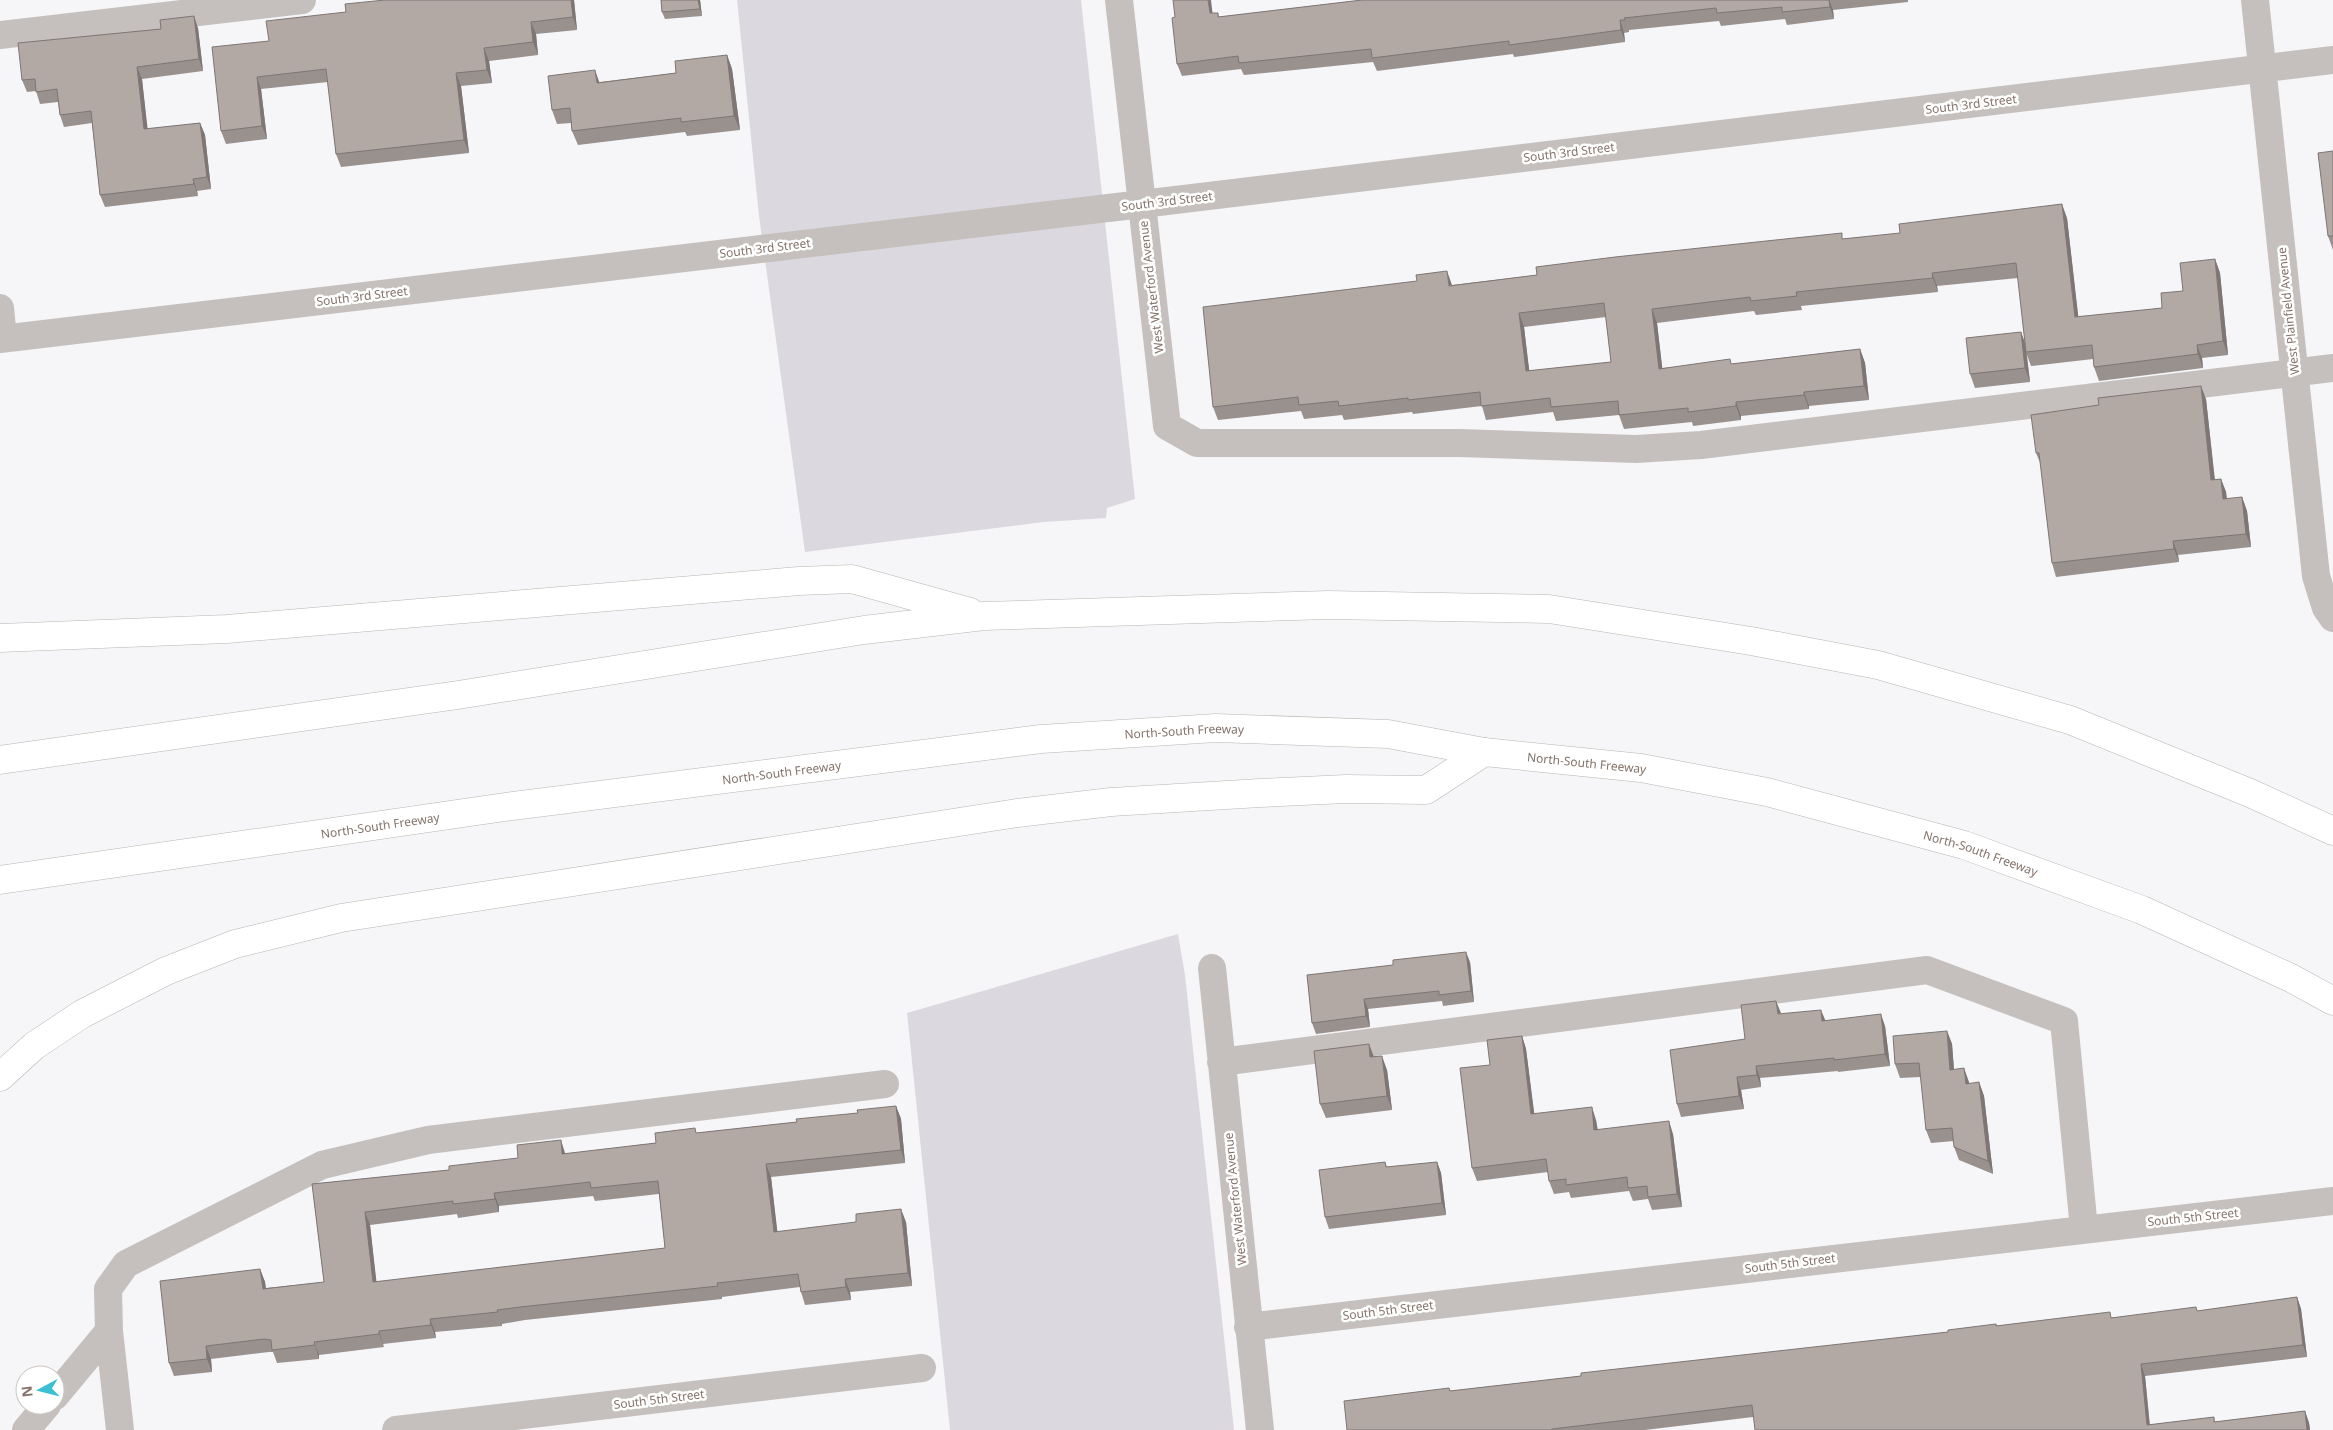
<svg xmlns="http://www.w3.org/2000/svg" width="2333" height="1430" font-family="'Noto Sans',sans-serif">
  <rect width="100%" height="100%" fill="#f6f6f8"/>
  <!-- green -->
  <path fill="#dcd8df" d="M737,0H1081L1135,499L1107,508L1106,518L1044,522L805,552L759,216Z
    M1178,934L1185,975L1234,1430H950L907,1013Z"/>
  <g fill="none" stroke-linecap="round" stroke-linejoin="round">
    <defs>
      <g id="highway">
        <path d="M0,638L227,629L799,581L852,579L970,612"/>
        <path d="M0,760L458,695L864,630L984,616L1328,605L1549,609L1751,641L1878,665L2070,720L2250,793L2333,831"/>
        <path id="s1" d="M0,880L505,807L1041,739L1216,728L1388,734L1484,752L1641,768L1767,792L1964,845L2142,910L2291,978L2333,1001"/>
        <path d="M0,1077L34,1046L82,1014L166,971L235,944L341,918L1017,813L1111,802L1260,793L1346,789L1426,790L1484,752"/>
      </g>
    </defs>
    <!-- highway casing -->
    <use href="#highway" stroke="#b9b4b1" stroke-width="29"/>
    <!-- minor -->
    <path stroke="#c5c0bd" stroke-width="28" d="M1119,0L1167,426L1197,443H1460L1636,449L1701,445L2333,368
      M2255,0L2316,576L2326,608L2333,618
      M0,35L302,0
      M0,308L3,338
      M0,339L1142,204L2333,60
      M1212,968L1260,1430
      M1221,1062L1927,970L2064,1021L2084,1229
      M1248,1327L2333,1201
      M55,1396L109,1331
      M26,1430L47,1405
      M120,1430L109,1331L108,1289L126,1264L322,1165L428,1140L885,1084
      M396,1430L922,1368"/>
    <!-- highway -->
    <use href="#highway" stroke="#fff" stroke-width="28"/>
  </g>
  <!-- wall -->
  <path fill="#99918e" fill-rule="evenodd" d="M574,0L577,30L536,34L538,55L489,61L492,83L461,86L469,153L341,167L336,154L328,82L261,89L267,139L226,144L221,131L269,41L346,12Z
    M661,0H700L702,16L665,19L662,12Z
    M1362,0H1908V2L1833,10L1834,19L1787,25L1785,19L1721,26L1719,21L1629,30V32L1624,33L1625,42L1514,57L1513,54L1377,71L1373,62L1244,75L1241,69L1182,76L1177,64L1213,13H1218L1219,17Z
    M198,28L203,71L142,79L147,129L200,123L205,135L211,189L197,191L198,196L105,207L100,195L92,123L64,127L60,115L58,102L40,104L36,91L27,92L22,80Z
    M727,55L732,69L740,130L687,136L685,132L578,145L572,131L571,123L557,124L552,110L600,82L676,73Z
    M2333,151V250L2328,236Z
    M2067,218L2078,317L2162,308L2183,291L2215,259L2220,273L2228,355L2202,358L2203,368L2099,381L2094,367L2093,359L2031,366L2027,355L2030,382L1975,388L1970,374L2021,332L2025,343L2018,278L1937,286L1938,292L1801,306L1802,310L1756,315L1754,311L1657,323L1662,368L1732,364L1860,349L1865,363L1869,400L1809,406V409L1741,416V420L1693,426L1692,422L1624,429L1619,415L1556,421L1553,412L1486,420L1482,406L1413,414L1412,412L1344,420L1342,415L1304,419L1301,411L1218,420L1213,407L1452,285L1844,239ZM1606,317L1611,362L1529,371L1524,327Z
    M2206,399L2215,480L2221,479L2226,492L2227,499L2242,497L2247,511L2251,547L2178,555L2179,562L2056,577L2052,563L2041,465L2036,453Z
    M1470,962L1474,1002L1443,1006L1442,1001L1368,1009L1370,1027L1316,1034L1312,1023L1307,975Z
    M1781,1014L1825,1021L1885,1026L1890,1066L1838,1072V1071L1760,1078L1761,1087L1741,1090L1744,1109L1681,1117L1677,1104L1745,1039Z
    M1947,1031L1952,1044L1954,1070L1969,1082V1084L1979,1082L1984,1096L1993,1174L1959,1160L1954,1147V1141L1931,1143L1926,1130L1921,1077L1900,1078L1895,1064Z
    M1522,1036L1526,1049L1534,1114L1596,1120L1598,1130L1673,1134L1682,1207L1652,1210L1648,1199L1633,1201L1629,1191L1571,1198L1569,1192L1554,1194L1549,1181L1548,1172L1477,1181L1472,1168L1490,1065Z
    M1369,1044L1374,1057L1387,1070L1392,1110L1326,1118L1320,1104Z
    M896,1106L901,1119L905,1163L771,1177L777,1232L906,1222L912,1286L850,1292L851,1300L805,1305L801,1292L800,1287L722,1297V1299L525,1320L502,1324V1326L435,1332L436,1338L383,1344L384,1347L319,1355V1359L277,1363L273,1352H269L211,1359L212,1372L174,1376L169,1363L260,1269L265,1282L266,1288L324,1282L312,1184L449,1170L565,1154L656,1143L697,1133L797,1122L858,1113ZM659,1194L665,1248L376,1282L370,1225L457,1214L458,1218L499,1212V1206L593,1196L595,1201Z
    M1385,1162L1387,1167L1437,1162L1441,1173L1446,1215L1329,1229L1325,1217Z
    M2297,1297L2301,1309L2307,1357L2145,1376L2150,1425L2214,1417L2215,1422L2305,1411L2309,1423L2310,1430L1753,1417L1645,1430H1347L1449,1388L1450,1391L1581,1376L1948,1332L1996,1324L1997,1326L2198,1311Z"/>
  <!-- shaded-wall -->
  <path fill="#7d7674" d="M571,0H574L577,30L573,17Z
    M698,0H700L702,16L700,9Z
    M1208,0H1211L1214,26L1210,13Z
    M1829,0L1833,10L1834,19L1830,7Z
    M194,16L198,28L203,71L199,59Z
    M1620,20L1624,33L1625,42L1621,30Z
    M531,22L536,34L538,55L533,42Z
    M484,48L489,61L492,83L487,70Z
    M727,55L732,69L740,130L734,116Z
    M137,67L142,79L149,141L144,129Z
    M595,70L600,84L597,83Z
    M456,73L461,86L469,153L464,140Z
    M257,77L261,89L267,139L262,126Z
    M200,123L205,135L211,189L207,177Z
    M193,179L197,191L198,196L194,184Z
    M2062,204L2067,218L2080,331L2075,317Z
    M2215,259L2220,273L2228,355L2223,341Z
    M1447,271L1452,285L1449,286Z
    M1932,273L1937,286L1938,292L1933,278Z
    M1652,309L1657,323L1664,382L1659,369Z
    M1519,313L1524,327L1531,385L1526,371Z
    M2021,332L2026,346V352L2030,382L2025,368Z
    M2197,345L2202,358L2203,368L2198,354Z
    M1860,349L1865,363L1869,400L1864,386Z
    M2201,386L2206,399L2216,493L2211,480Z
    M1804,392L1809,406V409L1804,395Z
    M1736,402L1741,416V420L1736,406Z
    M2221,479L2226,492L2228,513L2223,499Z
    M2242,497L2247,511L2251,547L2246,534Z
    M2173,541L2178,555L2179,562L2174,549Z
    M1466,952L1470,962L1474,1002L1471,991Z
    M1364,999L1368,1009L1370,1027L1366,1016Z
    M1776,1001L1781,1013L1778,1014Z
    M1821,1010L1826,1022L1822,1021Z
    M1881,1014L1885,1026L1890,1066L1885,1054Z
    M1947,1031L1952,1044L1955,1083L1950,1070Z
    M1522,1036L1526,1049L1536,1127L1531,1114Z
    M1369,1044L1374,1058L1370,1057Z
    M1382,1056L1387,1070L1392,1110L1387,1096Z
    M1756,1066L1760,1078L1761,1087L1757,1075Z
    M1964,1068L1969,1082L1971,1097L1966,1084Z
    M1737,1077L1741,1090L1744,1109L1739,1096Z
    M1979,1082L1984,1096L1993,1174L1988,1161Z
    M896,1106L901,1119L905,1163L901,1150Z
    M1592,1107L1596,1120L1599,1143L1594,1130Z
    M1669,1121L1673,1134L1682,1207L1677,1194Z
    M561,1140L565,1153L567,1167L562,1154Z
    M1437,1162L1441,1173L1446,1215L1442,1203Z
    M766,1164L771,1177L779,1245L774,1232Z
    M494,1193L499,1206V1212L495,1199Z
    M901,1209L906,1222L912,1286L908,1273Z
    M365,1212L370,1225L378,1295L373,1282Z
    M260,1269L265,1282L267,1302L263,1289Z
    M845,1279L850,1292L851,1300L846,1287Z
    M2297,1297L2301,1309L2307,1357L2303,1345Z
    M430,1319L435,1332L436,1338L431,1325Z
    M379,1331L383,1344L384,1347L379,1334Z
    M314,1342L319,1355V1359L315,1345Z
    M206,1346L211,1359L212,1372L207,1359Z
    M2141,1364L2145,1376L2150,1430L2147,1425Z
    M2305,1411L2309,1423L2310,1430H2307Z"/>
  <!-- building -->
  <path fill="#b2a9a5" stroke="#7d7674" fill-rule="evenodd" d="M385,0H571L573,17L531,22L533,42L484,48L487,70L456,73L464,140L336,154L326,69L257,77L262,126L221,131L212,47L269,41L266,21L346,12L345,4Z
    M661,0H698L700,9L662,12Z
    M1173,0H1208L1210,13H1218V17L1362,0H1829L1830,7L1782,12V7L1717,13L1716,8L1624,18L1625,20H1620L1621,30L1509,45V41L1372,58L1371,49L1239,63L1238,56L1177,64L1172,18L1175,17Z
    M194,16L199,59L137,67L144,129L200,123L207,177L193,179L194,184L100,195L91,111L60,115L57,89L36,92L35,79L22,80L18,43L161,29L160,20Z
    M727,55L734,116L681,122V118L572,131L570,108L552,110L548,76L595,70L597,83L676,73L675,61Z
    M2333,151V236H2328L2318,153Z
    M2062,204L2075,317L2162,308L2161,293L2183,291L2180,263L2215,259L2223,341L2197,345L2198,354L2094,367L2092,345L2026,352L2016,263L1932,273L1933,278L1796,292L1797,296L1751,301L1750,297L1652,309L1659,369L1730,359L1731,364L1860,349L1864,386L1804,392V395L1736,402V406L1688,412V408L1619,415L1618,401L1551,407L1550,398L1481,406L1480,392L1408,400V398L1339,406L1338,401L1299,405L1298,397L1213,407L1203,307L1417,281L1416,275L1447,271L1449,286L1537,275L1536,267L1615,257L1842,233V239L1900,233L1899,224ZM1604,303L1611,362L1526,371L1519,313Z
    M2021,332L2025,368L1970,374L1966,338Z
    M2201,386L2211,480L2221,479L2223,499L2242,497L2246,534L2173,541L2174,549L2052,563L2039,453H2036L2031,415L2099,405L2098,398Z
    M1466,952L1471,991L1439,995V991L1364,999L1366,1016L1312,1023L1307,975L1393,965V960Z
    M1776,1001L1778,1014L1821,1010L1822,1021L1881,1014L1885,1054L1834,1060V1058L1756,1066L1757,1075L1737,1077L1739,1096L1677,1104L1670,1050L1745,1039L1741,1005Z
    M1947,1031L1950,1070L1964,1068L1966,1084L1979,1082L1988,1161L1954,1147L1952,1128L1926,1130L1919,1063L1895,1064L1893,1036Z
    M1522,1036L1531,1114L1592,1107L1594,1130L1669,1121L1677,1194L1648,1197L1647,1186L1628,1188L1627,1177L1566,1185V1179L1549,1181L1546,1159L1472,1168L1460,1068L1490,1065L1487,1040Z
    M1369,1044L1370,1057L1382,1056L1387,1096L1320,1104L1314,1051Z
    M896,1106L901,1150L766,1164L774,1232L856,1222V1214L901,1209L908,1273L845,1279L846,1287L801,1292L798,1274L717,1283L718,1286L520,1307L497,1310L498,1312L430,1319L431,1325L379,1331V1334L314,1342L315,1345L272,1350L271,1340L264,1339L206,1346L207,1359L169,1363L160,1281L260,1269L263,1289L324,1282L312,1184L449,1170V1166L518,1158L517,1145L561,1140L562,1154L656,1143L655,1133L695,1128L696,1133L797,1122L796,1119L858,1113L857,1110ZM658,1181L665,1248L373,1282L365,1212L453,1201V1204L495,1199L494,1193L590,1182L591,1188Z
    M1385,1162L1386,1167L1437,1162L1442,1203L1325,1217L1319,1170Z
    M2297,1297L2303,1345L2141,1364L2147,1425L2214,1417V1422L2305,1411L2307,1430H1755L1752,1405L1552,1429V1430H1347L1344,1401L1449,1388L1450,1391L1581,1376V1373L1948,1332V1330L1996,1324V1326L2110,1312L2111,1318L2196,1307L2197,1311Z"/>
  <g text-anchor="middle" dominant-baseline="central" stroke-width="5" stroke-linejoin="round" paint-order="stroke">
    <!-- street labels -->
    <g font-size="12" fill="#84736a" stroke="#fff">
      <text transform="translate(1971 104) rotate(-7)">South 3rd Street</text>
      <text transform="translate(1569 152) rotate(-7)">South 3rd Street</text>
      <text transform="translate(1167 201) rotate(-7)">South 3rd Street</text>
      <text transform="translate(765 248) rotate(-7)">South 3rd Street</text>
      <text transform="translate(1151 287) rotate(-97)">West Waterford Avenue</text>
      <text transform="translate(362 296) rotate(-7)">South 3rd Street</text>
      <text transform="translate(2288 311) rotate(-96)">West Plainfield Avenue</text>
      <text stroke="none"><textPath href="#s1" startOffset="1194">North-South Freeway</textPath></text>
      <text stroke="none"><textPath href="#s1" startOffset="1599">North-South Freeway</textPath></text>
      <text stroke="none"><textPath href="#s1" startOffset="789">North-South Freeway</textPath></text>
      <text stroke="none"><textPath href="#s1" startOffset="384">North-South Freeway</textPath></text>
      <text stroke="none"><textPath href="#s1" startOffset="2004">North-South Freeway</textPath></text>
      <text transform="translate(1235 1199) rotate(-96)">West Waterford Avenue</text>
      <text transform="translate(2193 1217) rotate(-6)">South 5th Street</text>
      <text transform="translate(1790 1263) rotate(-7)">South 5th Street</text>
      <text transform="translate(1388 1310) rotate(-7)">South 5th Street</text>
      <text transform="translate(659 1399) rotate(-7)">South 5th Street</text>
    </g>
  </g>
  <!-- north arrow -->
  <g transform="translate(40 1390) rotate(263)"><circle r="24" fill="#ffffff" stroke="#cec7c3"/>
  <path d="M0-4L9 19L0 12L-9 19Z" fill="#3bbfd3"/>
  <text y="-8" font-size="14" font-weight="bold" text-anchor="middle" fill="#84736a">N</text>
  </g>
</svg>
